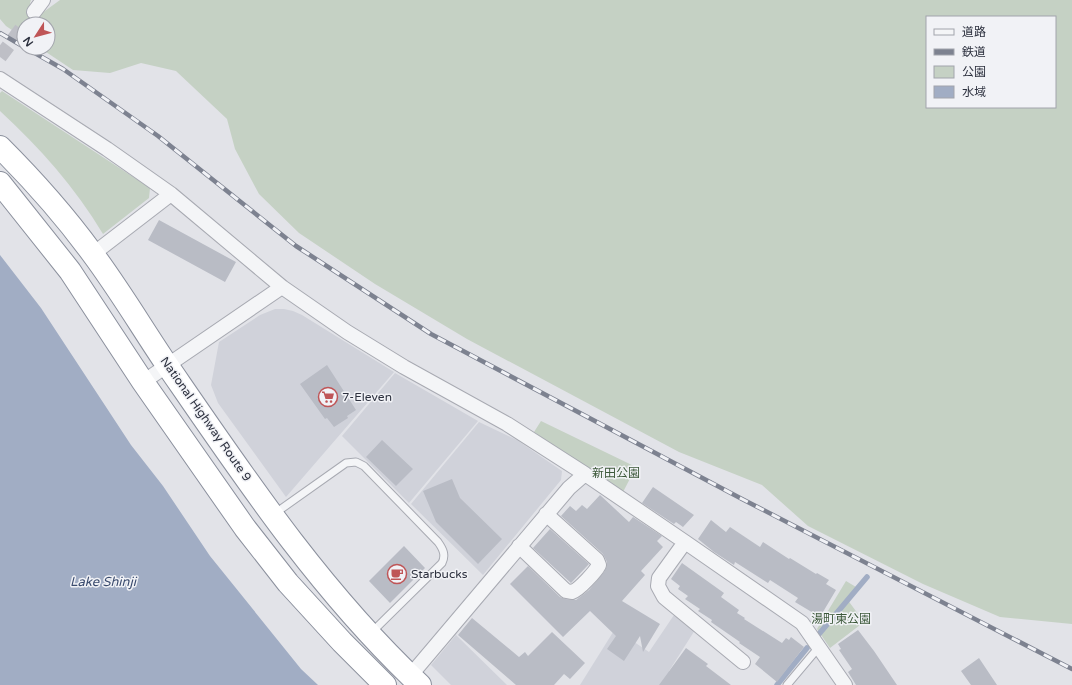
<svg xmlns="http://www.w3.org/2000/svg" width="1072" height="685" font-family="'Varela Round','Noto Sans JP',sans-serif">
  <rect width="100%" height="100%" fill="#e2e3e8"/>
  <!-- built -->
  <path fill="#d0d2da" d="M275,309H284L293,311L302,315L394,372L286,497L218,403L211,385L219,342L260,315Z
    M395,373L478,421L409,503L342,436Z
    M479,422L517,440L562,471L561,480L483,575L411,504Z
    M674,615L695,630L669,671L685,685H580L615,629L649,652Z
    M456,635L507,685H451L431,665Z"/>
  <!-- green -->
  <path fill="#c5d1c4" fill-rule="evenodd" d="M0,0H31L30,3V11L38,16L60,0H1072V624L1000,617L923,584L808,526L762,485L679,452L467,339L375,284L299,233L259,194L235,149L227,119L176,71L141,63L110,73L73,70L40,48H48V24H24V38L6,26L0,19ZM927,17H1055V107H927Z
    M2,91L150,188L149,198L103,234C75,187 40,148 0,111V93Z
    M541,421L636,467L622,494L534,432Z
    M846,581L856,587L847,599L864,622L830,648L817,629Z"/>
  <!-- water -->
  <path fill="#a1adc4" d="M0,255L41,308L131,445L163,486L210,556L301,669L318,685H0Z"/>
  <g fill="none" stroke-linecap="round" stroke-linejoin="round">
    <!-- stream -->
    <path stroke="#a1adc4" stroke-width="5.5" d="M819,634L867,577
      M777,685L807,648"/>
  </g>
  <!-- building -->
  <path fill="#b9bcc5" d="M159,220L236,262L225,282L148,240Z
    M327,365L356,410L347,416L348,418L334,427L327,418L325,419L300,384Z
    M382,440L413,469L396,486L366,457Z
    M452,479L460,498L502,539L478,564L436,522L423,491Z
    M653,487L694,515L683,527L676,522L674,524L642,503Z
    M600,495L629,522L633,517L662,536L657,541L663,547L641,571L645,575L622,601L660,624L643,652L640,636L624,661L607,649L616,636L590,611L563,637L510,584L528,566L560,597L565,599L576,600L589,590L604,572L607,566V562L603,554L561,516L570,506L576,511L582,505L587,509Z
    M711,520L726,532L730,527L760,547L763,542L789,559L790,558L816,574L817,573L829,580L826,584L836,590L820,617L795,602L798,598L770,580L768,583L735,562L734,565L714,552L698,539Z
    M550,529L589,564L571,583L533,548Z
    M404,546L425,568L390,603L369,581Z
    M682,563L724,593L721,597L739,610L737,613L745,618L744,619L782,643L786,638L789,640L791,637L804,647L777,682L755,664L760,657L739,643L740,642L711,622L712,620L698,611L700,609L685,599L688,596L678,589L680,586L671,579Z
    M472,618L519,657L525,652L528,656L552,632L585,663L570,679L564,674L554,685H516L458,635Z
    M858,630L874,651L897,685H856L848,672L852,669L839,650L841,649L838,644Z
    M686,648L708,664L706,666L731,685H659Z
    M979,658L997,685H971L961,671Z"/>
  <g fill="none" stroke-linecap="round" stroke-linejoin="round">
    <!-- minor-tunnel -->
    <path stroke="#bebfc6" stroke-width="14" stroke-dasharray="14 7" stroke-linecap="butt" d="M0,57L24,25"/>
    <defs>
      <path id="service" d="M274,514L346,463L356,462L364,466L438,542C443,549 446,555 442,563L371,633
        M787,685L819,647"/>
      <path id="minor" d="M34,12L43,0
        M0,79L107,149L171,194L282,287L143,382
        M93,254L171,194
        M282,287L347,332L404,367L507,424L585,474
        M685,542L659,578L658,586L664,597L743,662
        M519,546L566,591C568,591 570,592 572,592C579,590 596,571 599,565L597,560L546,514
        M410,676L569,488L585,474L685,542L802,623L845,685"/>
      <path id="trunk" d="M0,147C33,180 65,216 92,253C119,289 142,328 167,365C244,477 320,591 420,685
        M0,183L70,271L143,382L245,528L288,583L342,642L385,685"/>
    </defs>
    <!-- service casing -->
    <use href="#service" stroke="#a8aab2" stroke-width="9"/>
    <!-- minor casing -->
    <use href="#minor" stroke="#a8aab2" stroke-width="16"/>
    <!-- trunk casing -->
    <use href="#trunk" stroke="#8b909d" stroke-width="24"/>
    <!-- service -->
    <use href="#service" stroke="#f4f5f7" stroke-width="7"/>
    <!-- minor -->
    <use href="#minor" stroke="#f4f5f7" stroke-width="14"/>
    <!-- trunk -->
    <use href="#trunk" stroke="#fff" stroke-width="22"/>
    <defs>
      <path id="rail" d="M0,33L24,47
        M26,48L63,69L158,136L296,246L431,334L742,499L1072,669"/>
    </defs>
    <!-- rail casing -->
    <use href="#rail" stroke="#7d8290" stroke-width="4.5"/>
    <!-- rail -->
    <use href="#rail" stroke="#f1f2f6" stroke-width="3" stroke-dasharray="9" stroke-linecap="butt"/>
  </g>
  <!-- icons -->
  <defs>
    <symbol id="supermarket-ring" viewBox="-11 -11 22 22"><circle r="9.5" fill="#f1f2f6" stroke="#bf5557" stroke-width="1.5"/><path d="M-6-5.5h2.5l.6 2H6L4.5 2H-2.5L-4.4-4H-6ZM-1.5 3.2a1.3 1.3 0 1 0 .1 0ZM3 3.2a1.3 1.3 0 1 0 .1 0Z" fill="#bf5557"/></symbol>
    <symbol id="cafe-ring" viewBox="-11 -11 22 22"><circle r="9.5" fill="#f1f2f6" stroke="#bf5557" stroke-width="1.5"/><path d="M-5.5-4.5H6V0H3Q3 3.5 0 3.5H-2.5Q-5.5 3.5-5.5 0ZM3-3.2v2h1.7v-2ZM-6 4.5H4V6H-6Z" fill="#bf5557"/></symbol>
  </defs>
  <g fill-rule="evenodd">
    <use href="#supermarket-ring" x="317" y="386" width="22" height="22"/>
    <use href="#cafe-ring" x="386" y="563" width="22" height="22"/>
  </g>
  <g text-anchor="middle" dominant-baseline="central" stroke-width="3" stroke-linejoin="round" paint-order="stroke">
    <!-- poi labels -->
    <g font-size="12" fill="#2c303e" stroke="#f1f2f6" text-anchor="start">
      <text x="342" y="397">7-Eleven</text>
      <text x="411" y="574">Starbucks</text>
    </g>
    <!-- street labels -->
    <g font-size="12" fill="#2c303e" stroke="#f1f2f6">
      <text transform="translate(206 419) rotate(55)">National Highway Route 9</text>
    </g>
    <!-- park labels -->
    <g font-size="12" fill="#3c583a" stroke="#f1f2f6">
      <text x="616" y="473">新田公園</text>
      <text x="841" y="619">湯町東公園</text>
    </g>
    <!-- water labels -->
    <g font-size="13" font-style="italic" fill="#3a4b6e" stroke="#f1f2f6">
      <text x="103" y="582">Lake Shinji</text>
    </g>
  </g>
  <!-- legend -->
  <rect x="926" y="16" width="130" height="92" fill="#f1f2f6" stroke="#a2a4ac"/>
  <rect x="934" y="29" width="20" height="6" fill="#f4f5f7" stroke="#a2a4ac"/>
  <text x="962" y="36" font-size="12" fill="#2c303e">道路</text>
  <rect x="934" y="49" width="20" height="6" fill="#7d8290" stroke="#a2a4ac"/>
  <text x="962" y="56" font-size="12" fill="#2c303e">鉄道</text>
  <rect x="934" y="66" width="20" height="12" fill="#c5d1c4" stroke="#a2a4ac"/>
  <text x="962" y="76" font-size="12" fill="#2c303e">公園</text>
  <rect x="934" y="86" width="20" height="12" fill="#a1adc4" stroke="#a2a4ac"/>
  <text x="962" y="96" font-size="12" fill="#2c303e">水域</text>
  <!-- north arrow -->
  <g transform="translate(36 36) rotate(234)"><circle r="19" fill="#f1f2f6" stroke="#a2a4ac"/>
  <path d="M0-3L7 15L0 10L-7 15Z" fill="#bf5557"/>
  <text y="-6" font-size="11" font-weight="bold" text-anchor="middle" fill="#2c303e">N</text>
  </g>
</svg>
